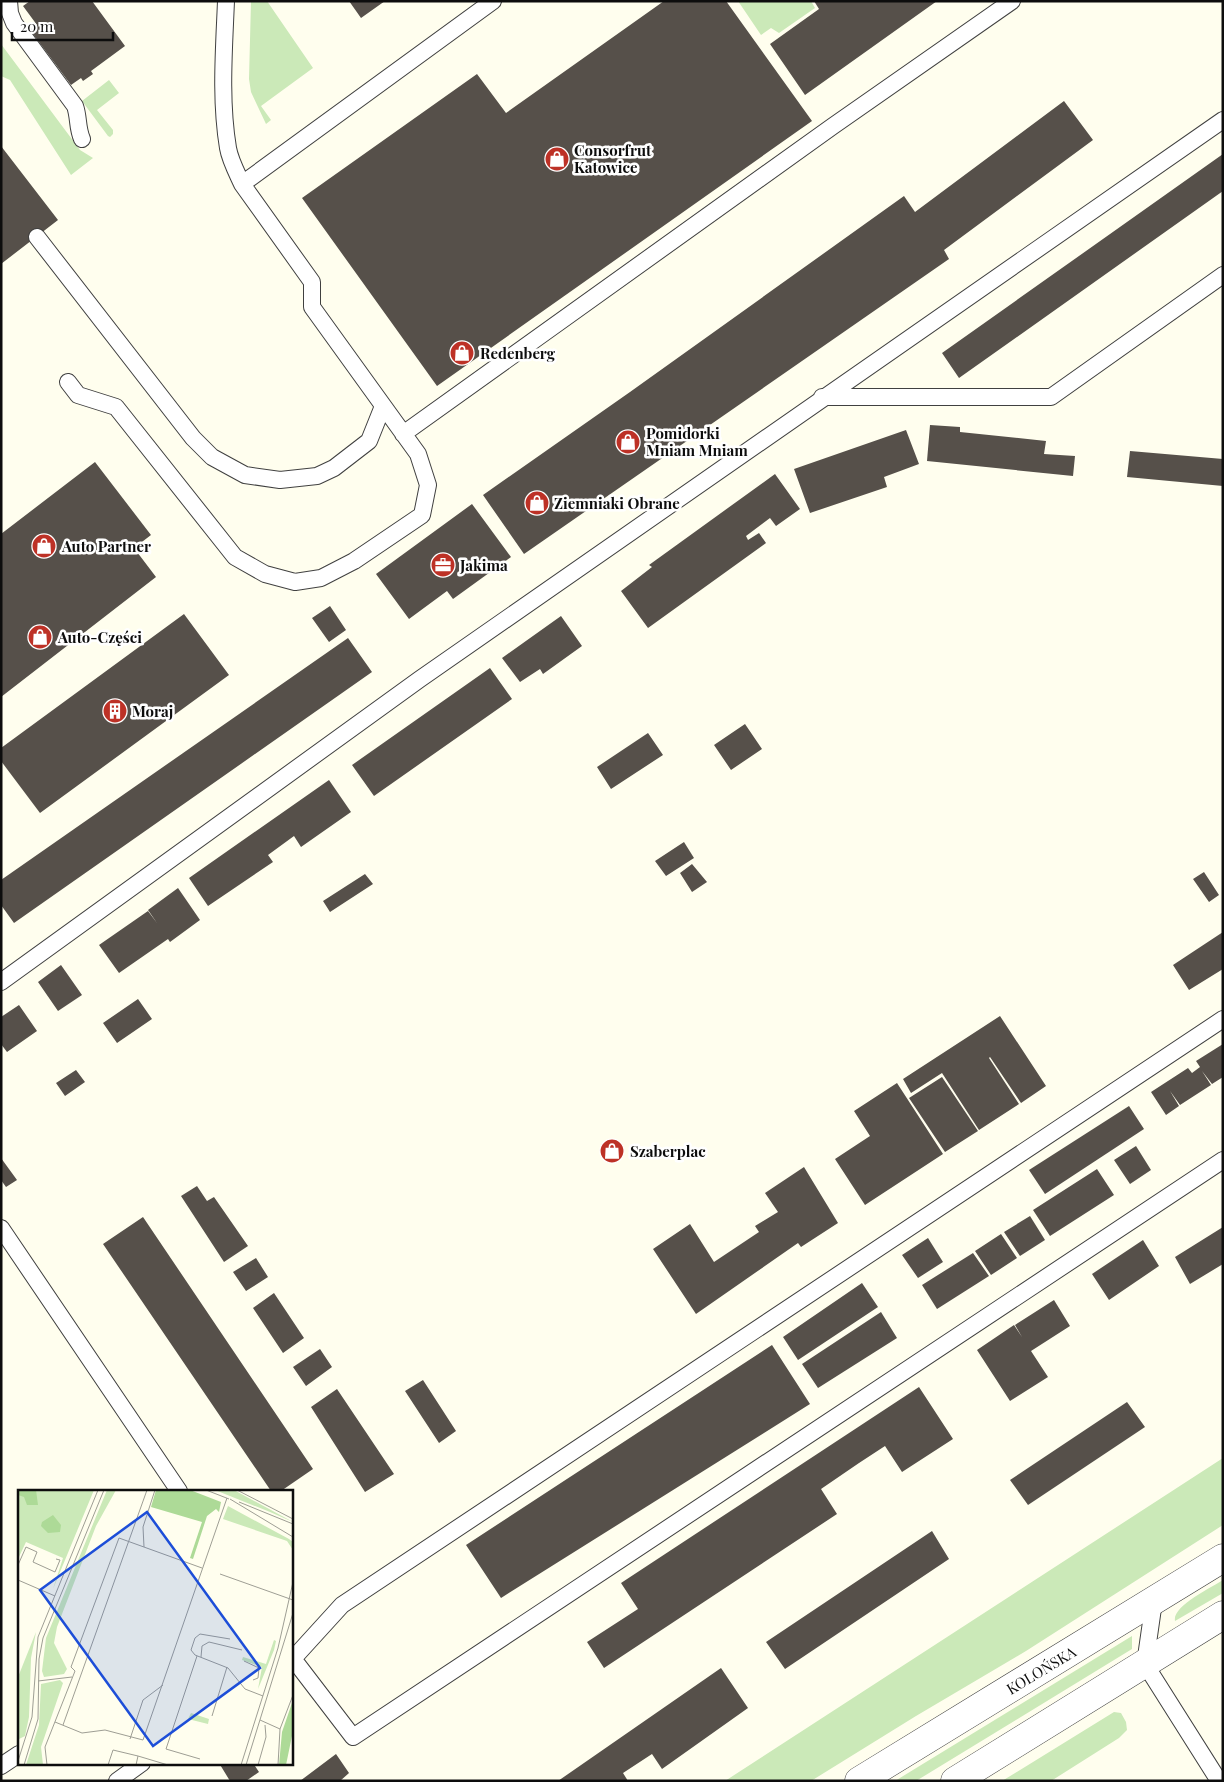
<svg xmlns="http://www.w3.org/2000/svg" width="1224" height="1782" font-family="'Playfair Display',serif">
  <rect width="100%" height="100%" fill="#fffeee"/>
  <!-- green -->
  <path fill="#cbe9b8" d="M251,1H267L313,68L261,106L271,120L266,124L251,92L249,79Z
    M738,1H811L815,8L779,33L771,28L761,35Z
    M1,44L80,150L93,158L71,175L10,80L1,76Z
    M109,80L119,93L97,110L113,130V134L110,137L108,136L82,101Z
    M1223,1458V1525L1026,1651L916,1716L811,1781H725Z
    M1223,1580V1593L1175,1621C1172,1606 1211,1588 1223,1580Z
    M1132,1636V1649L916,1781H895Z
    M1114,1712L1121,1713L1126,1722L1127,1730L1119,1738L1051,1781H1002Z"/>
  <!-- building -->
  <path fill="#56504a" d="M30,1H92L125,46L91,71L93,74L83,81L81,78L71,85L30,30L37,25L23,6Z
    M349,1H385L361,18Z
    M664,1H726L812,121L437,386L302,198L477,74L506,113Z
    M814,1H937L805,95L770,44L819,9Z
    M1064,101L1093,140L944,250L949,259L524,554L483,495L630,392L904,196L915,212Z
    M1,146L58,220L1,264Z
    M1223,154V191L959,378L942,353Z
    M930,425L960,427V432L1046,441L1044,454L1075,456L1073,476L927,461Z
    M906,430L919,464L884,477L887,487L810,513L794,469Z
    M1130,451L1223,459V486L1127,477Z
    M95,462L151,535L134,548L156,577L1,697V534Z
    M775,474L800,509L776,526L770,518L746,536L748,540L759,533L766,543L648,628L621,591L652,567L649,565Z
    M472,504L511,557L453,599L447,591L409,619L376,574Z
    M330,606L346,630L329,642L312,618Z
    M184,614L229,675L40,813L1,761V748Z
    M561,616L582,646L543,674L540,669L520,682L502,658Z
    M348,638L372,672L14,923L1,905V880Z
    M490,668L512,699L374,796L352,765Z
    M745,724L762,749L731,770L714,745Z
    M648,733L663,755L611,789L597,767Z
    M329,780L351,812L301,847L294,836L268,855L273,862L208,906L189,878Z
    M684,842L694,858L666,876L655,861Z
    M692,864L707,882L692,892L680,873Z
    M1204,872L1219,895L1209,902L1193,879Z
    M365,874L373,884L330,912L323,901Z
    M178,888L200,920L170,942L168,939L119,973L99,945L148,911L157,923L148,910Z
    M1223,932V969L1189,990L1173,965Z
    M61,965L82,995L58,1011L38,982Z
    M138,999L152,1019L117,1043L103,1023Z
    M19,1005L37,1031L7,1052L1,1044V1017Z
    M1000,1016L1046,1086L1021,1103L990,1057L989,1058L1019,1104L979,1130L942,1073L911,1093L903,1079Z
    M1223,1044V1077L1212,1084L1202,1071L1211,1085L1180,1105L1170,1091L1179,1106L1166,1115L1151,1092L1188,1068L1192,1073L1200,1067L1196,1061Z
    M76,1070L85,1082L65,1096L56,1083Z
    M942,1077L978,1131L945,1152L909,1098Z
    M897,1083L943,1154L865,1205L835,1159L870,1136L854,1111Z
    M1129,1106L1144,1129L1045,1194L1029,1170Z
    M1136,1146L1151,1170L1130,1184L1114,1160Z
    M1,1158L17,1180L6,1187L1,1180Z
    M804,1167L838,1223L801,1247L798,1243L696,1314L653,1249L690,1224L714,1262L759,1232L755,1226L778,1212L765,1193Z
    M1097,1169L1114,1195L1050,1236L1033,1210Z
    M197,1186L207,1201L214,1197L248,1246L224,1262L181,1196Z
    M1030,1216L1045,1240L1020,1256L1004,1232Z
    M143,1217L313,1469L281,1491H271L103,1244Z
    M1223,1227V1264L1190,1284L1175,1257Z
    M1001,1234L1017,1258L991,1275L975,1251Z
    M928,1238L943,1262L918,1278L902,1255Z
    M1143,1240L1159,1266L1109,1300L1092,1274Z
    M973,1253L989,1276L937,1309L922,1285Z
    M256,1258L268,1277L246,1291L233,1272Z
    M862,1283L878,1307L798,1360L783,1337Z
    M274,1293L304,1338L283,1353L253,1308Z
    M1054,1300L1070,1326L1031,1351L1048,1377L1010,1401L977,1350L1014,1325L1022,1337L1015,1325Z
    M881,1312L897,1338L818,1388L802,1364Z
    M772,1345L810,1404L501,1598L466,1545Z
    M320,1349L332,1367L306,1386L293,1367Z
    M423,1380L456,1431L439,1443L405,1391Z
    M919,1387L953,1439L902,1472L885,1446L859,1463L821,1489L837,1514L604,1668L587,1642L638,1609L621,1583Z
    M337,1389L394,1474L365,1492L311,1407Z
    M1127,1402L1145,1427L1028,1505L1010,1480Z
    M932,1531L949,1559L785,1669L766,1642Z
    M721,1668L748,1708L662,1769L652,1754L623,1773L628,1781H558Z
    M336,1754L349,1773L340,1781H300Z
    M219,1763H253L259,1772L246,1781H230Z"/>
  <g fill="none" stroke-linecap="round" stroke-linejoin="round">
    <defs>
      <path id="service" d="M9,1L10,13L14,23L75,106C79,117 77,128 82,139
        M242,184L493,1
        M37,237L193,438L212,457L245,475L280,480L317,476L334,468L369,441L383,406
        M68,382L78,395L116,407L235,557L265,574L295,582L321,578L354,561L422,515L428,485L418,454L312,307V282L242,184C237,173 230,160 228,148C220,100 224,50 226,1
        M822,397H1051L1223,275
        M403,434L833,126L1012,1
        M1,982L420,679L1223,120
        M1,1228L179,1491
        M1154,1601L1145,1664L1219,1781
        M291,1656L353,1737L1223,1160
        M291,1661L342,1605L1223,1019
        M1,1766L19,1754
        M117,1781L142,1763"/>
      <path id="minor" d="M859,1781L1223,1558
        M955,1781L1223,1615"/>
    </defs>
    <!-- service casing -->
    <use href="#service" stroke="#404040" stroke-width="18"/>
    <!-- minor casing -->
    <use href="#minor" stroke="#404040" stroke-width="29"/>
    <!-- service -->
    <use href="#service" stroke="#fff" stroke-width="16"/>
    <!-- minor -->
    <use href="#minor" stroke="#fff" stroke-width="28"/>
  </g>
  <!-- icons -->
  <defs>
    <symbol id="shop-disc" viewBox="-11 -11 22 22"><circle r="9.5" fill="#bd3126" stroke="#fff"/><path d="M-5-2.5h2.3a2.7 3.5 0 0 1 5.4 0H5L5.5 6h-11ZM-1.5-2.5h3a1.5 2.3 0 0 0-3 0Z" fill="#fff"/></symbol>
    <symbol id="office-disc" viewBox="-11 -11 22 22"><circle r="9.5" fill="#bd3126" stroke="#fff"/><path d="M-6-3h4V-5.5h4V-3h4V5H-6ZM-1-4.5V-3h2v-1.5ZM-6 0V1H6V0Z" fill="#fff"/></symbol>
    <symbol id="building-disc" viewBox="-11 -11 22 22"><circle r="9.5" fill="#bd3126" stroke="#fff"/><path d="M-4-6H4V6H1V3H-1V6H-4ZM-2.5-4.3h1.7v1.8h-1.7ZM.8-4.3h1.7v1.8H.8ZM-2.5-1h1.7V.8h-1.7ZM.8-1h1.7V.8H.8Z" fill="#fff"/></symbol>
  </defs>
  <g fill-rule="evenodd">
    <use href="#shop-disc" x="543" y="145" width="28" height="28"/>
    <use href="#shop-disc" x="448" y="339" width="28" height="28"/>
    <use href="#shop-disc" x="614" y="428" width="28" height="28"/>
    <use href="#shop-disc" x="523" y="489" width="28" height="28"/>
    <use href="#shop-disc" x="30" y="532" width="28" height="28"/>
    <use href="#office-disc" x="429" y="551" width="28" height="28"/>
    <use href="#shop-disc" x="26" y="623" width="28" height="28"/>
    <use href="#building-disc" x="101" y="697" width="28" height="28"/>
    <use href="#shop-disc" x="598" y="1137" width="28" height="28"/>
  </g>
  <g text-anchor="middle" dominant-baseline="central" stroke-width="5" stroke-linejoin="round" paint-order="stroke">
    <!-- poi labels -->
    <g font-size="15" font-weight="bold" fill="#0d0d0d" stroke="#fff" text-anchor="start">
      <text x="574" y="150">Consorfrut<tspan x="574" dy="17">Katowice</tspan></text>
      <text x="480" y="353">Redenberg</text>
      <text x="646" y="433">Pomidorki<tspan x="646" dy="17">Mniam Mniam</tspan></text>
      <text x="554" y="503">Ziemniaki Obrane</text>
      <text x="62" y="546">Auto Partner</text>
      <text x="460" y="565">Jakima</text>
      <text x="58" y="637">Auto-Części</text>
      <text x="132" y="711">Moraj</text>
      <text x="630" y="1151">Szaberplac</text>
    </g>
    <!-- street labels -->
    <g font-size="15" fill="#0d0d0d" stroke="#fff">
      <text transform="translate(1041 1670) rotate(-31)">KOLOŃSKA</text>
    </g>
  </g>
  <!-- overview -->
  <g transform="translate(18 1490)">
    <rect width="275" height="275" fill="#fffeee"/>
    <path d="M0,0H76L35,99L45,68L8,52L0,69ZM89,0H98L78,36L39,137L36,153L49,179L46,184L26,187L24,181L28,148ZM197,0H216L275,32L252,22ZM210,16L271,49L275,52V60L269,51L205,29ZM18,142L13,168L11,227L7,246L1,249L0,187ZM256,150L258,151L256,160L240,199L244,177L224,170L225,167L248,174ZM42,190L45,193L23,257L25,275H8L21,235L23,194ZM173,223L191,229L190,234L170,229Z" fill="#cbe9b8"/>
    <path d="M0,0H18L20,15H9L6,7L0,5ZM138,0H172L203,12L201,22L198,19L189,26L175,69L172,68L184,32L133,17ZM35,25L43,35L42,42L30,43L23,36L24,32ZM275,210V241L268,275H261L264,242Z" fill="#adda97"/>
    <path fill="none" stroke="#9e9e94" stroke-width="1" d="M188,0L211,9M219,0L275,29M212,9L275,47M221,12L275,34M126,57L125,37L137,0M0,75L8,57L19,62L15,72L37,82L42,70L38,69M202,84L275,110M0,90L37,106M212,149L182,144L177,148L173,160L177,165L210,178L227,199L245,206M179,166L148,259L182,269M183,167L184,156L191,152L224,160M226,171L241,178L240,188L235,190M20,191L54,187M194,226L209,177M242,230L262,239L260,275M37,232L64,243L87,240L125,250L209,8M45,235L129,0M262,239L275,205M112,249L125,210L145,195M0,271L14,227L20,147L80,0M6,275L20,229L21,169L25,148L86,0M29,275L27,257L57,181L53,177L101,48L184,78M90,275L95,260L120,266M118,275L120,266L150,275M223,275L260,158L275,92M228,275L275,123M240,275L248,247L247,235"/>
    <path fill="#1d4ed8" fill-opacity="0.15" stroke="#1d4ed8" stroke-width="2.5" d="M129,22L242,178L135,256L22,100Z"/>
    <rect width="275" height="275" fill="none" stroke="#0d0d0d" stroke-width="2.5"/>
  </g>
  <!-- border -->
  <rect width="1224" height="1782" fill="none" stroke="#0d0d0d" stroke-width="5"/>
  <!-- scale -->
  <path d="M12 32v8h101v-8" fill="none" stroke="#0d0d0d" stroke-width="2.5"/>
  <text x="20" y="32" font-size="15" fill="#0d0d0d" stroke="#ffffff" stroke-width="4" paint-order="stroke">20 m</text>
</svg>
